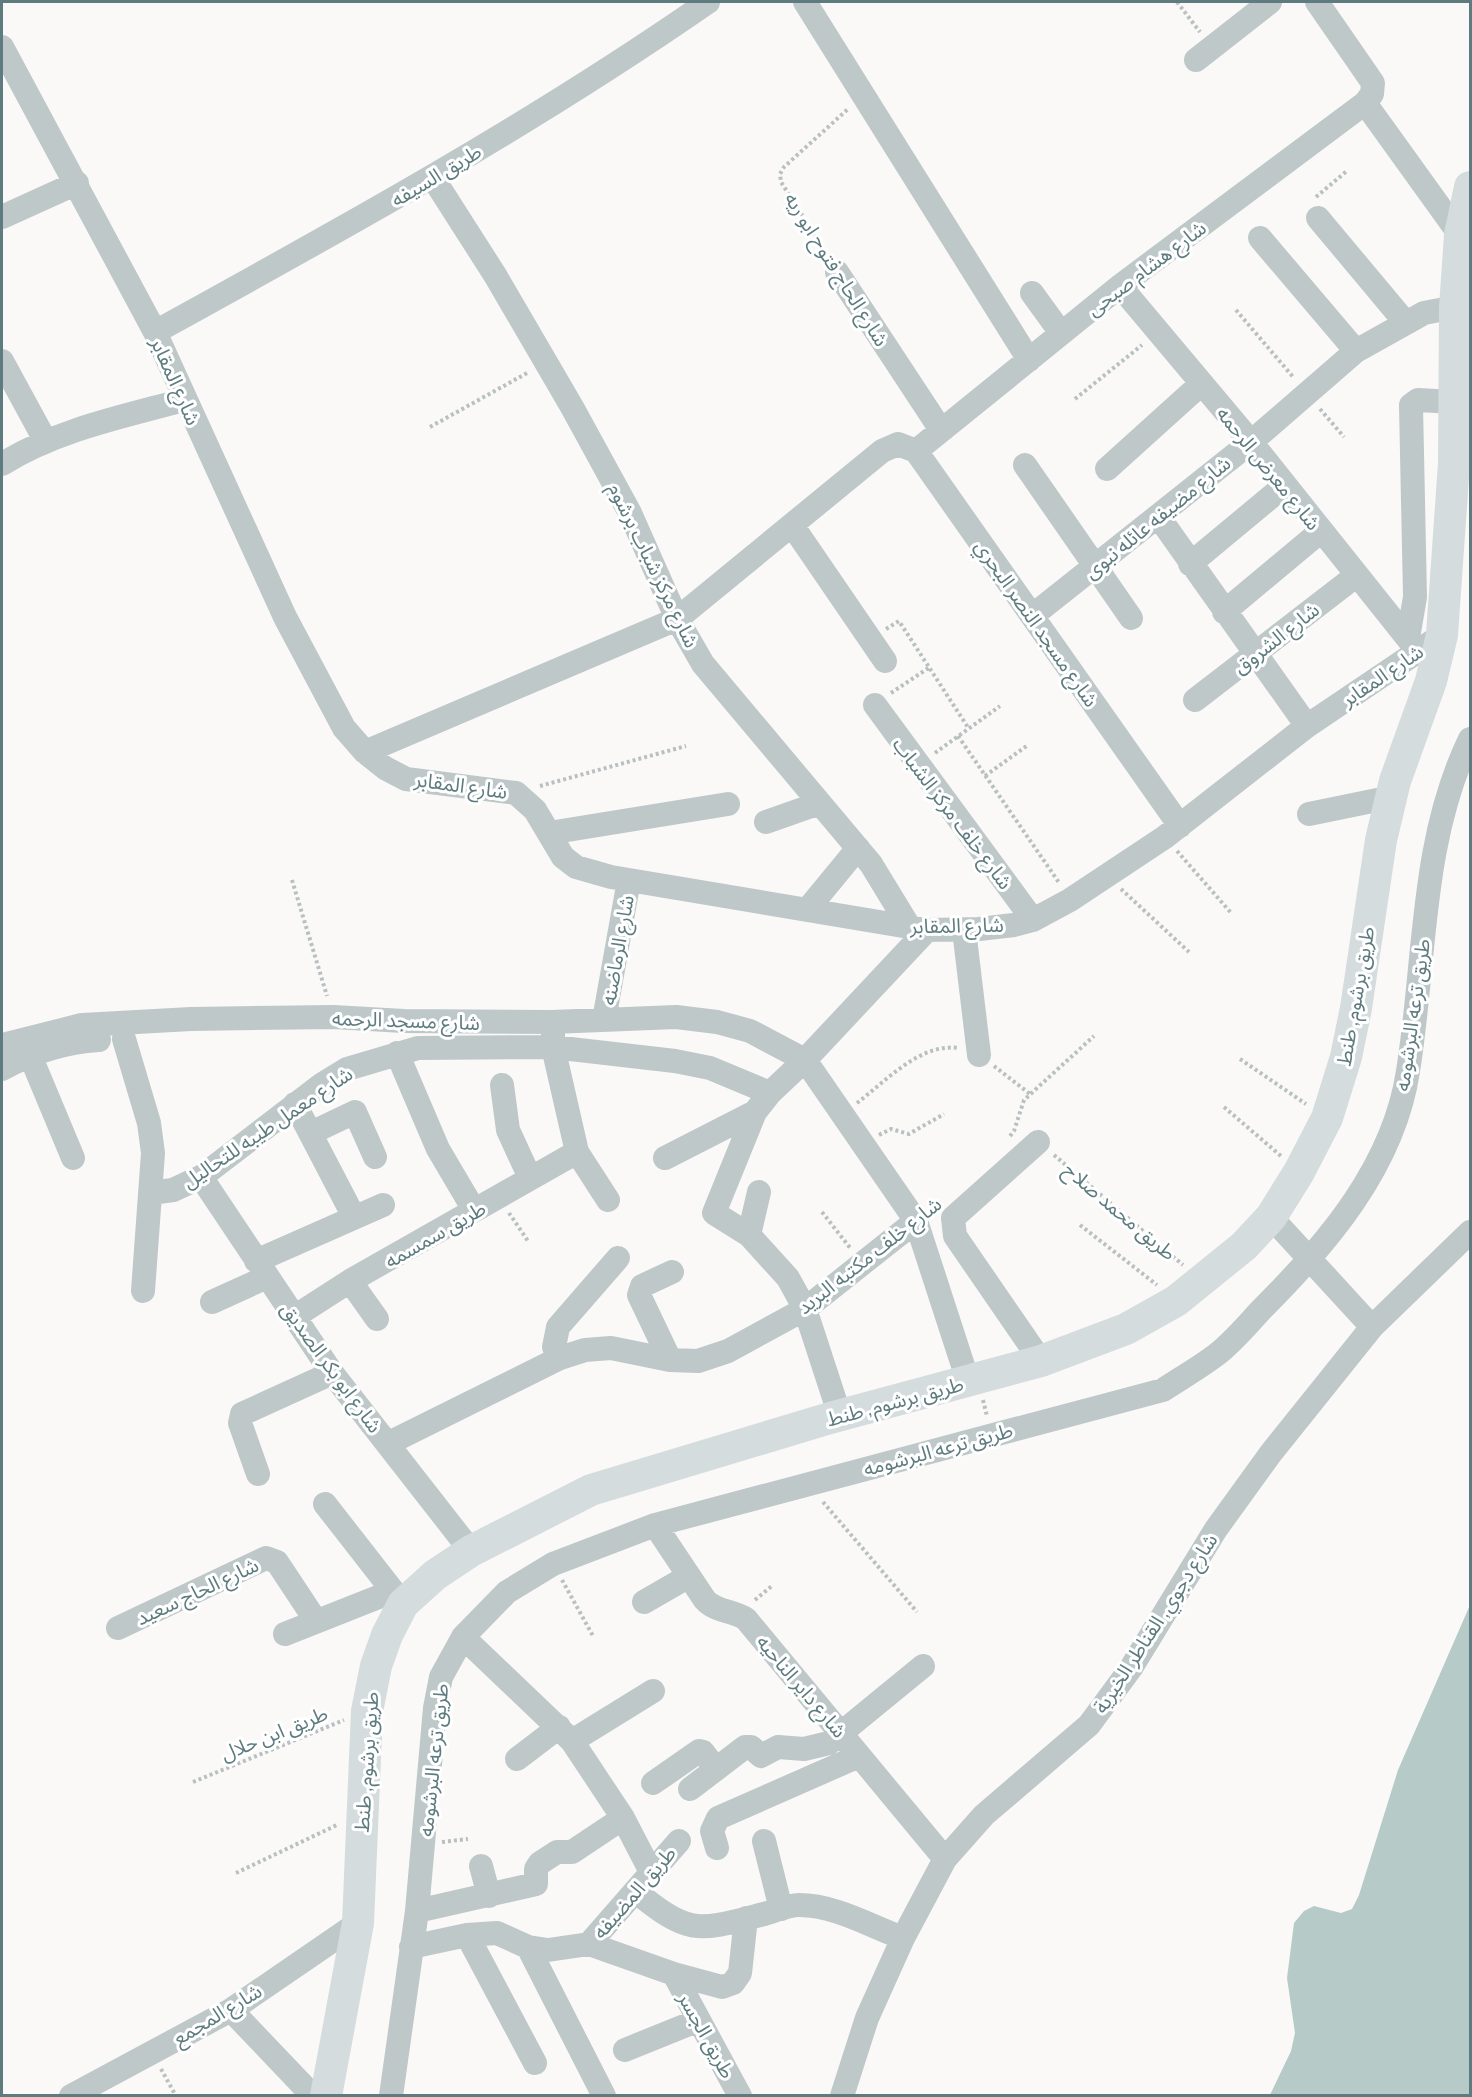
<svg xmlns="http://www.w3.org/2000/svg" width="1472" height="2097" font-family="Manrope,'Noto Sans Arabic',sans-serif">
  <rect width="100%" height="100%" fill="#faf9f7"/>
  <!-- water -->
  <path fill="#b6cac8" d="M1470,1605V2095H1270L1291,2051L1295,2033L1287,1978L1294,1923L1304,1911L1314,1906L1341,1913L1352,1909L1359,1895L1398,1770Z"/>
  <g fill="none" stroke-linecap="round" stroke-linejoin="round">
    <!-- path -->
    <path stroke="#b9c0c1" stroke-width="4" stroke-dasharray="3 3" stroke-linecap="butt" d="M1177,2L1200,32
      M1316,197L1348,170
      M828,256L781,182L780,174L784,167L848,109
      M1236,310L1294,378
      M1075,399L1142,345
      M1320,409L1344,437
      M430,427L527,373
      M886,629L899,621L969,729
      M891,693L930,667
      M958,736L1060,884
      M935,753L1000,706
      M985,776L1028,745
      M540,786L686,746
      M1177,851L1232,914
      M292,880L327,996
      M1121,889L1189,952
      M1240,1059L1306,1104
      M994,1066L1030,1094
      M857,1103C886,1081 920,1043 958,1048
      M1224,1107L1281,1156
      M879,1135L891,1129L909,1134L944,1114
      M1010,1136L1014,1131L1024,1100L1094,1036
      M1054,1155L1183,1265
      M822,1212L851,1249
      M509,1213L528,1241
      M1080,1225L1157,1285
      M983,1400L987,1416
      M823,1502L917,1612
      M562,1580L593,1636
      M755,1600L773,1585
      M193,1782L344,1720
      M442,1842L468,1839
      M236,1873L339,1824
      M161,2069L176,2096"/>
    <!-- minor -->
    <path stroke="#bec8c9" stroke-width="24" d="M805,2L1029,360
      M2,47L155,332L285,617L344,728L365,752L385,768L406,779L516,793L535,810L563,857L576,867L611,877L927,930L979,929L1014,925L1033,920L1070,900L1165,837L1307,726L1442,635
      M1196,60L1270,2
      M1365,103L1460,235
      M433,178L495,275L572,407L630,513L677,619L703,664L871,864L910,928
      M2,217L77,183
      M1318,218L1405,322
      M1260,238L1356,351
      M837,272L941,430
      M1120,286L1251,442L1417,650
      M1032,293L1061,333
      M155,332C344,228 531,125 708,2
      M2,361L45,440
      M916,451L1120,286L1365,103L1372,94L1373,83L1317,2
      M2,464C57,430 121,417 184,400
      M1025,465L1131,618
      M1107,469L1200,385
      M1158,516L1307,726
      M792,525L885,661
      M1190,564L1284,486
      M1224,612L1321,531
      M1032,616L1251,442L1356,351L1424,313L1455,307
      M1408,638L1415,597L1411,405L1418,400L1454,402
      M1195,700L1357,575
      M875,705L1033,920
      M365,752L677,619L882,451L898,444L916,451L1180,826
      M1309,814L1392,797
      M766,822L820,803
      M549,833L728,804
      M807,910L858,848
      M964,930L979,1055
      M604,1020L629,880
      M553,1034V1047L577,1152L608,1200
      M124,1039L149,1123L153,1153L143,1291
      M2,1045L82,1025L191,1019L333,1017L404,1021L552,1022L676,1017L717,1022L750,1031L805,1060L916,1221L968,1381
      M397,1053L438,1149L474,1210
      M30,1055L73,1158
      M2,1069C31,1053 66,1042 99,1040
      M502,1085L508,1130L530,1178
      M295,1104L354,1217
      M311,1133L355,1112L375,1157
      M1038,1142L953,1218L955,1236L1041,1361
      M665,1158L755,1112
      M201,1177L332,1373L471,1551
      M151,1193L173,1190L201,1177L321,1085L347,1069L418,1048L553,1047L675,1061L710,1068L770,1093
      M1271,1217L1372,1327
      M749,1235L759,1192
      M256,1261L383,1205
      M350,1281L377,1319
      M212,1302L267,1277
      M294,1317L350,1281L577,1152
      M560,1358L554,1347L558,1327L618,1258
      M670,1360L639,1295L642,1286L672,1272
      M840,1416L805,1309L788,1278L749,1235L714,1213L755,1112L770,1093L805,1060L927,930
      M389,1443L560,1358L585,1350L611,1348L670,1360L698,1361L728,1351L805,1309L916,1221
      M258,1474L240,1423L242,1414L332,1373
      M325,1504L403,1604
      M655,1525L705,1600C716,1612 732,1610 746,1619L945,1859
      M644,1602L689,1576
      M118,1628L266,1558L277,1562L316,1621
      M285,1634L391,1592
      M463,1637L572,1741L623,1818L651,1872
      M572,1741L653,1691
      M517,1759L559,1727
      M653,1783L699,1751L703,1752L716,1769
      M690,1789L745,1747H751L761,1756L778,1747L804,1749L829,1743L923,1666
      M764,1841L781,1909
      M717,1848L712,1831L718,1818L859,1756
      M481,1866L489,1896
      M635,1891C690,1936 697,1931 764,1914C775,1911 788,1905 799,1905C835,1905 870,1926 903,1938
      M417,1911L536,1884V1869L540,1863L557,1852H572L623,1818
      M467,1935L535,2063
      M589,1944L679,1841
      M411,1947L467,1935L497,1933L528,1947L548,1950L589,1944L674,1974L722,1987L733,1983L740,1973L746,1918
      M528,1947L604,2096
      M674,1974L740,2096
      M231,2010L313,2096
      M625,2050L699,2020
      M71,2096L231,2010L358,1923
      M391,2096L417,1911L435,1708L441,1677L463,1637L507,1592L553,1564L655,1525L1163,1390C1181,1378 1199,1368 1216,1355C1232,1343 1247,1325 1261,1310C1327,1244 1394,1166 1408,1071C1426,959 1420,842 1470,739
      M842,2096L867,2018L903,1938L945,1859L984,1815L1089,1725L1131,1668L1216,1529L1271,1453L1372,1327L1470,1232"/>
    <!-- major -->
    <path stroke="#d5dcde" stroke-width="32" d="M326,2096L358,1923L367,1711L376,1666L387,1635L403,1604L435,1575L471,1551L591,1490L830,1418L1041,1361L1126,1329L1176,1301L1244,1246L1271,1217L1299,1172L1327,1118L1346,1057L1356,1008L1381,840L1395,781L1431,681L1442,635L1454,463L1455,307L1460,235L1470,187"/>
  </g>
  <g text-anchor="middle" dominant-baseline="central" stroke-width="6" stroke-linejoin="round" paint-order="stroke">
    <!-- street labels -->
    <g font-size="20" fill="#5e7c7f" stroke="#fff">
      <text transform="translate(436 175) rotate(-31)">طريق السيفه</text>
      <text transform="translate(1146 268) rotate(-37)">شارع هشام صبحى</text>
      <text transform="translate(837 269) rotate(58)">شارع الحاج فتوح ابو ريه</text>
      <text transform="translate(176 381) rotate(66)">شارع المقابر</text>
      <text transform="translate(1269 468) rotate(51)">شارع معرض الرحمه</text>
      <text transform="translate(1157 517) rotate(-39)">شارع مضيفه عائله نبوى</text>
      <text transform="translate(654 565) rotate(64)">شارع مركز شباب برشوم</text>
      <text transform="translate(1037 623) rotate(55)">شارع مسجد النصر البحري</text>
      <text transform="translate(1276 638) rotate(-38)">شارع الشروق</text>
      <text transform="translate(1382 675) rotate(-34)">شارع المقابر</text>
      <text transform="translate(461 785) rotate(8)">شارع المقابر</text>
      <text transform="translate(953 813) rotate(53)">شارع خلف مركز الشباب</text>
      <text transform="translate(957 925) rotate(-1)">شارع المقابر</text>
      <text transform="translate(617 950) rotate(-80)">شارع الرماضنه</text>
      <text transform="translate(1355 996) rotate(-80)">طريق برشوم, طنط</text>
      <text transform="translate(1412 1015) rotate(-82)">طريق ترعه البرشومه</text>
      <text transform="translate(406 1020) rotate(2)">شارع مسجد الرحمه</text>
      <text transform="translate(267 1127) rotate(-34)">شارع معمل طيبه للتحاليل</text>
      <text transform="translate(1120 1211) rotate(40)">طريق محمد صلاح</text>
      <text transform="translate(435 1234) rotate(-30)">طريق سمسمه</text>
      <text transform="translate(869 1255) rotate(-38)">شارع خلف مكتبه البريد</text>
      <text transform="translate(332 1367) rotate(54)">شارع ابو بكر الصديق</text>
      <text transform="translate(895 1401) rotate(-15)">طريق برشوم, طنط</text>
      <text transform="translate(938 1449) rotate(-15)">طريق ترعه البرشومه</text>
      <text transform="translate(197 1591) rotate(-25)">شارع الحاج سعيد</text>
      <text transform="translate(1155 1623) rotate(-57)">شارع دجوي, القناطر الخيرية</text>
      <text transform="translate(802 1686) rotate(50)">شارع داير الناحيه</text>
      <text transform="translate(274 1733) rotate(-22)">طريق ابن حلال</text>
      <text transform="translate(433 1760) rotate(-84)">طريق ترعه البرشومه</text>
      <text transform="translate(366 1762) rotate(-86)">طريق برشوم, طنط</text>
      <text transform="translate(634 1892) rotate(-49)">طريق المضيفه</text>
      <text transform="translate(217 2014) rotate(-31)">شارع المجمع</text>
      <text transform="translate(707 2035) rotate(61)">طريق الجسر</text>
    </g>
  </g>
  <!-- border -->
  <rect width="1472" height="2097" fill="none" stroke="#5e7c7f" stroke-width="6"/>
</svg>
